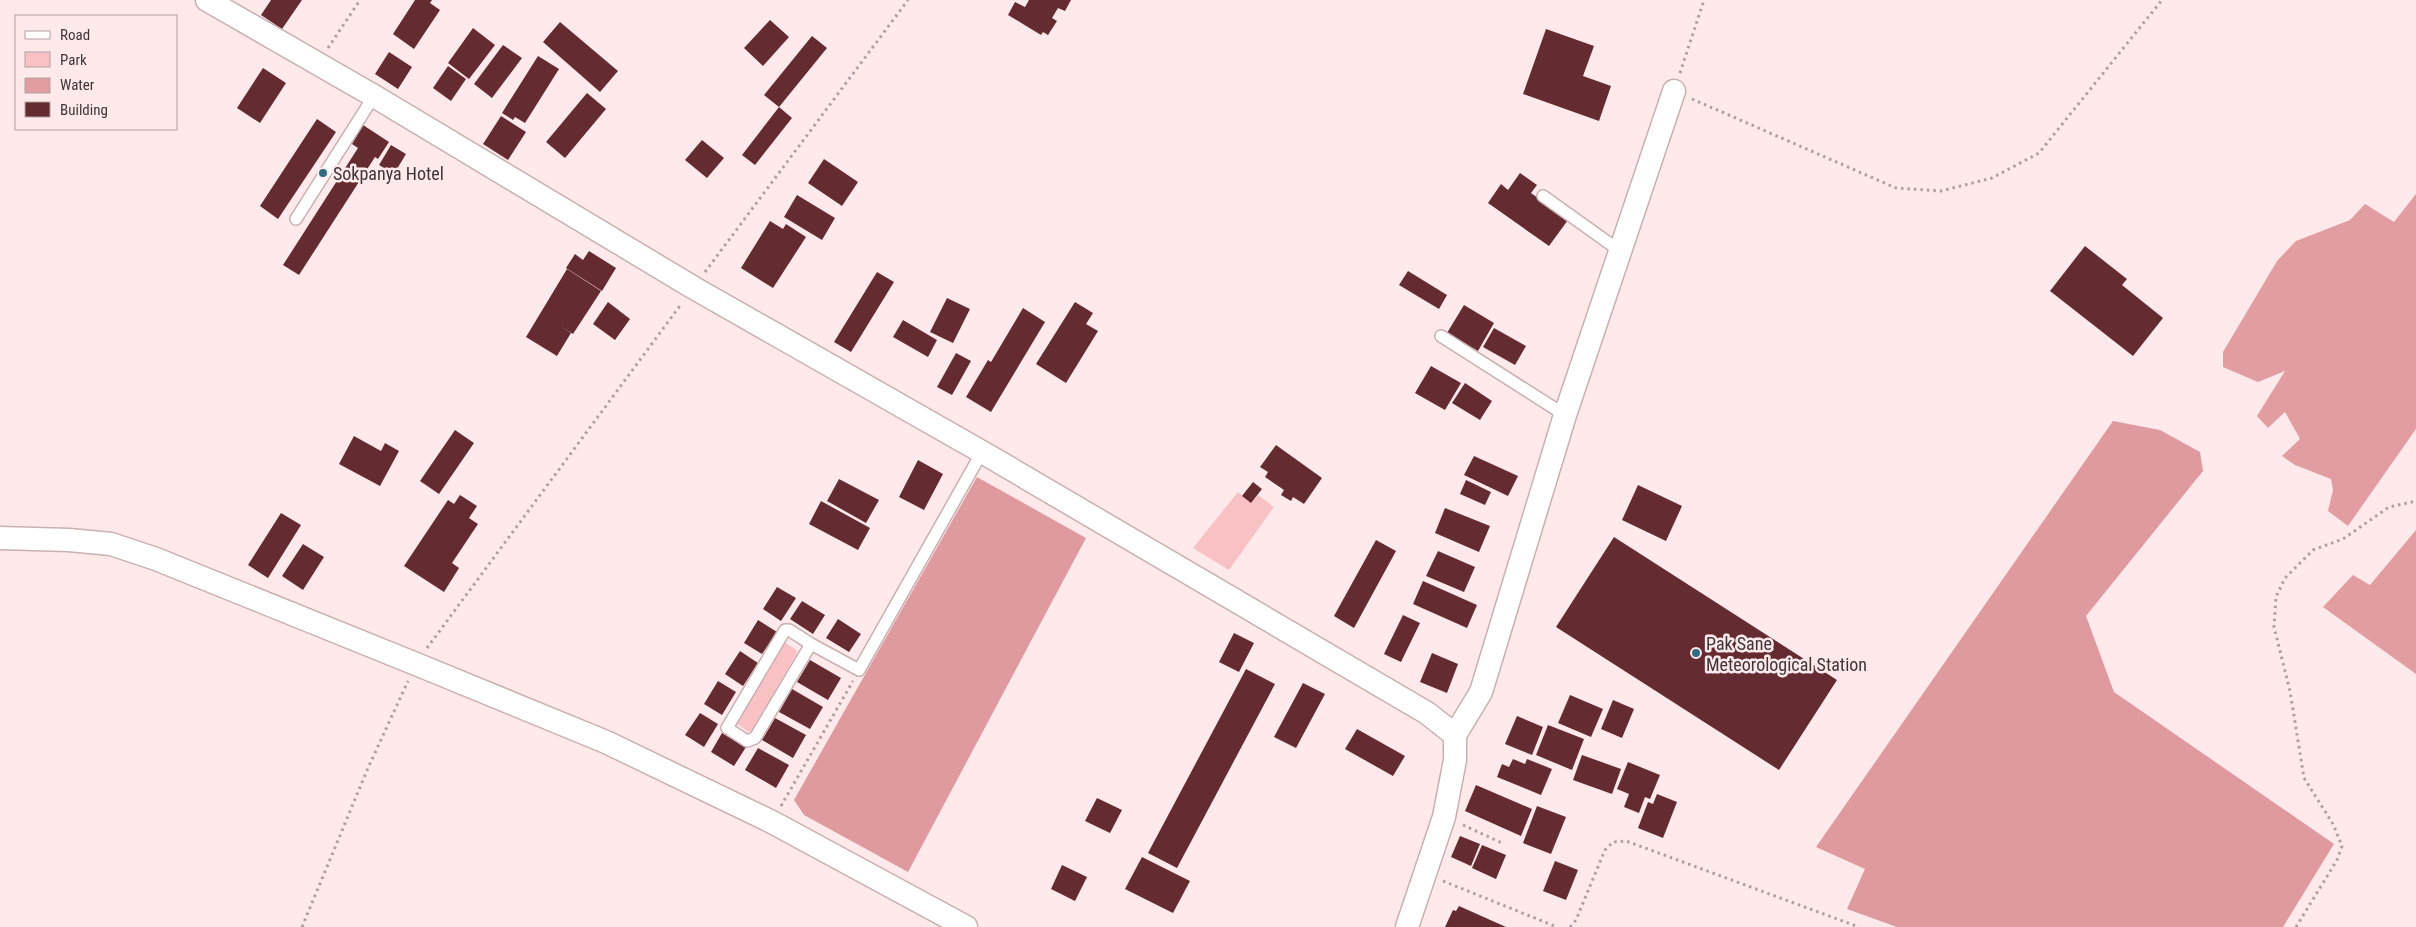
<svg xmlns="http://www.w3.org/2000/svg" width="2416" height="927" font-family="'Roboto Condensed',sans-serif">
  <rect width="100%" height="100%" fill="#ffe9ea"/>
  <!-- green -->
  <path fill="#f8c1c4" d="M1238,492L1251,503L1258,495L1274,507L1229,570L1193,548Z
    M786,643L796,650L797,653L752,731L749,732L737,724L783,644Z"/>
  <!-- forest -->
  <path fill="#de9a9e" d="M2113,421L2160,430L2200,452L2203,471L2086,616L2114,692L2334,844L2283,927H1897L1847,909L1865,869L1816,847Z
    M977,477L1086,538L908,872L804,815L794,800Z"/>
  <!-- water -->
  <path fill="#e19da1" d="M2416,194V429L2348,526L2328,511L2333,490L2331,479L2295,465L2282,456L2300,439L2285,412L2268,428L2257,416L2285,371L2258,382L2223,367V352L2277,261L2296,241L2350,220L2365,204L2394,222Z
    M2416,530V674L2323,607L2353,575L2370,585Z"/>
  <!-- building -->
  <path fill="#642b31" d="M271,0H302L282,29L261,15Z
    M415,0H432L430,3L440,10L414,49L393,34Z
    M1029,0H1071L1065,11L1058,8L1052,18L1057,21L1048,35L1043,32L1041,35L1008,15L1015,2L1025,7Z
    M770,20L789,37L763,66L744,48Z
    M560,22L618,71L600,92L543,42Z
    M473,28L495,45L469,79L448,63Z
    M1546,29L1594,46L1583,76L1611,86L1599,121L1523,94Z
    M812,36L827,48L779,107L764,95Z
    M503,45L522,58L492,98L474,84Z
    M389,52L412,67L398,89L375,74Z
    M538,56L559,69L525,123L515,117L513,120L502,113Z
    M448,66L466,79L451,101L433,88Z
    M263,68L286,83L260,123L237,108Z
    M587,93L606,109L565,158L546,142Z
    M779,107L792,118L755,165L742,155Z
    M501,116L526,132L508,160L483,144Z
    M317,119L336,132L278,219L260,206Z
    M363,125L389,142L378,159L375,157L299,275L283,265L358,148L352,144Z
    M702,140L724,158L707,178L685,160Z
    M391,145L406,154L394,174L379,165Z
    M824,159L858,182L842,206L808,183Z
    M1520,173L1537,185L1531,193L1568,220L1549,246L1488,203L1501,184L1508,190Z
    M797,195L835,218L822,240L784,217Z
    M770,221L783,229L786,224L806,237L773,288L741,268Z
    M2085,246L2127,279L2122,285L2163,318L2133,356L2050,291Z
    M589,251L616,268L602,291L566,268L575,254L583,260Z
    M567,269L601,291L573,334L559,325L571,333L557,356L526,337Z
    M1408,271L1447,295L1439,309L1399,285Z
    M877,272L894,282L851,352L834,342Z
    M947,298L970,309L953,343L930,332Z
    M608,302L630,319L615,340L593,324Z
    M1075,302L1093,313L1086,324L1098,331L1066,383L1036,364Z
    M1464,305L1494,323L1478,351L1447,333Z
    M1023,308L1045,322L991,412L966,397L988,360L991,362Z
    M903,320L937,340L928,357L893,337Z
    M1494,328L1526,346L1515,365L1483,347Z
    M956,353L971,361L952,395L937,387Z
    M1431,366L1461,383L1445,410L1415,393Z
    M1465,383L1492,401L1480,420L1452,403Z
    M455,430L474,443L439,494L420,481Z
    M354,436L381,451L385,443L399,451L380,486L339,464Z
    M1276,445L1322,478L1304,504L1293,497L1291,501L1281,495L1284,490L1265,477L1268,472L1260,467Z
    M1474,456L1518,476L1508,496L1464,475Z
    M918,460L943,474L924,510L899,497Z
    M839,479L879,500L866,523L827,501Z
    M1466,480L1491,492L1485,505L1460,494Z
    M1253,482L1262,489L1251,503L1242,496Z
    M1638,485L1682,506L1666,541L1622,520Z
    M460,495L477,506L469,518L478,524L452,563L459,568L444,592L404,566L448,500L454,504Z
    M821,501L870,528L858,550L809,524Z
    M1445,508L1490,526L1479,552L1435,533Z
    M281,513L301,525L268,578L248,565Z
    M1614,537L1837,680L1779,770L1556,627Z
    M1376,540L1396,551L1354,628L1334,616Z
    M303,544L324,557L303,590L282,576Z
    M1438,551L1475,567L1464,592L1426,576Z
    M1423,581L1477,605L1467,628L1413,604Z
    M777,587L796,598L781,621L763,609Z
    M802,601L825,615L813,634L790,619Z
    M1403,615L1420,623L1401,662L1384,654Z
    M838,619L861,634L849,652L826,638Z
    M758,620L777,632L762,654L744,643Z
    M1234,633L1254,643L1239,672L1219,662Z
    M740,651L758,663L743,686L725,674Z
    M1432,653L1458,664L1447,693L1420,682Z
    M810,660L841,678L828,700L797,682Z
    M1246,669L1275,684L1177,868L1148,853Z
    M718,681L736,692L722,715L704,704Z
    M1303,683L1325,694L1296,748L1274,737Z
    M792,689L823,707L810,729L779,712Z
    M1570,695L1603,709L1591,737L1558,723Z
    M1613,700L1634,709L1622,738L1601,729Z
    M700,713L718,724L704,747L685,735Z
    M1517,716L1543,727L1532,755L1505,744Z
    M775,718L806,735L793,758L762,740Z
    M1548,725L1584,739L1572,770L1536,755Z
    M1357,729L1405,756L1393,776L1345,749Z
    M722,733L746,747L734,766L711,752Z
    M758,748L789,765L776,788L745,770Z
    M1582,755L1621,769L1612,794L1573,780Z
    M1513,759L1525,764L1527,759L1552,769L1541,795L1497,777L1502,764L1509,767Z
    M1628,762L1660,775L1650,799L1645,797L1639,813L1624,807L1629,794L1617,789Z
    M1476,785L1532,809L1521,836L1465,811Z
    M1657,794L1677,802L1663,838L1638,828L1648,802L1653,804Z
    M1097,798L1122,810L1110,833L1085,821Z
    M1537,806L1566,817L1551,854L1523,843Z
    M1460,836L1480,844L1471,866L1451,857Z
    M1482,845L1506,855L1496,879L1472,868Z
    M1142,857L1190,881L1173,913L1125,889Z
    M1555,861L1578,870L1566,900L1543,891Z
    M1062,865L1087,877L1075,901L1051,889Z
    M1459,906L1506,927H1445L1453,910L1456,911Z"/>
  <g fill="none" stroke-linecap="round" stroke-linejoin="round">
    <defs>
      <path id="lane" d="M1543,196L1620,251
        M296,219L374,96
        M1441,336L1565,415
        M811,644L789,630H785L727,728L747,741L755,738L811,644L859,670L982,452"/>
      <path id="street" d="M207,0L374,96L694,288L982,452L1427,713L1455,735
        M0,538L69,540L111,544L156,559L416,664L606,742L772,822L966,927
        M1407,927L1444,817L1455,760V735L1481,692L1565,415L1674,91"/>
    </defs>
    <!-- lane casing -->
    <use href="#lane" stroke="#c9b0b1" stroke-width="14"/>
    <!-- street casing -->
    <use href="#street" stroke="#c9b0b1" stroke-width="25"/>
    <!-- path -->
    <path stroke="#af9e9f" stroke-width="3" stroke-dasharray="2.5 4" stroke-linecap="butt" d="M328,48L360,0
      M1680,73L1704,0
      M1692,99L1896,188L1941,191L1992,178L2039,153L2162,0
      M705,272L908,0
      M427,648L682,303
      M781,806L853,681
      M1463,825L1504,844
      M1443,881L1557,927
      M302,927L368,768L408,681
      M1570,927L1576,920L1605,850L1613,842L1626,841L1859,927
      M2296,927L2337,860L2342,846L2333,824L2304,778L2290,691L2274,627L2276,597L2285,578L2313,550L2343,539L2389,507L2416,501"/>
    <!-- lane -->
    <use href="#lane" stroke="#fff" stroke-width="11"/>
    <!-- street -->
    <use href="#street" stroke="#fff" stroke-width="22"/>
  </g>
  <!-- markers -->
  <g fill="#306d83" stroke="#ffe9ea" stroke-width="2">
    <circle cx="323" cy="173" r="5"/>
    <circle cx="1696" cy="653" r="5"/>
  </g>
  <g text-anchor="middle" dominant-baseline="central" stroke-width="5" stroke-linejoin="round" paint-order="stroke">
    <!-- poi labels -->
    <g font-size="18" fill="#3f3535" stroke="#ffe9ea" text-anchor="start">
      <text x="333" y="173">Sokpanya Hotel</text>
      <text x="1706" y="643">Pak Sane<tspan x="1706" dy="21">Meteorological Station</tspan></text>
    </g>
  </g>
  <!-- legend -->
  <rect x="15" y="15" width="162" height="115" fill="#ffe9ea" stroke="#b2a1a2"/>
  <rect x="25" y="31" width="25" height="8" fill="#ffffff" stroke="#b2a1a2"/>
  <text x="60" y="40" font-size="15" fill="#3f3535">Road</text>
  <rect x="25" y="52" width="25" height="15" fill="#f8c1c4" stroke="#b2a1a2"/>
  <text x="60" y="65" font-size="15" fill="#3f3535">Park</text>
  <rect x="25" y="78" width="25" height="15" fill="#e19da1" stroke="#b2a1a2"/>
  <text x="60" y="90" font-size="15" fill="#3f3535">Water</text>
  <rect x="25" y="102" width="25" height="15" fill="#642b31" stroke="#b2a1a2"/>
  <text x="60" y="115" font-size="15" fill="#3f3535">Building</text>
</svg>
